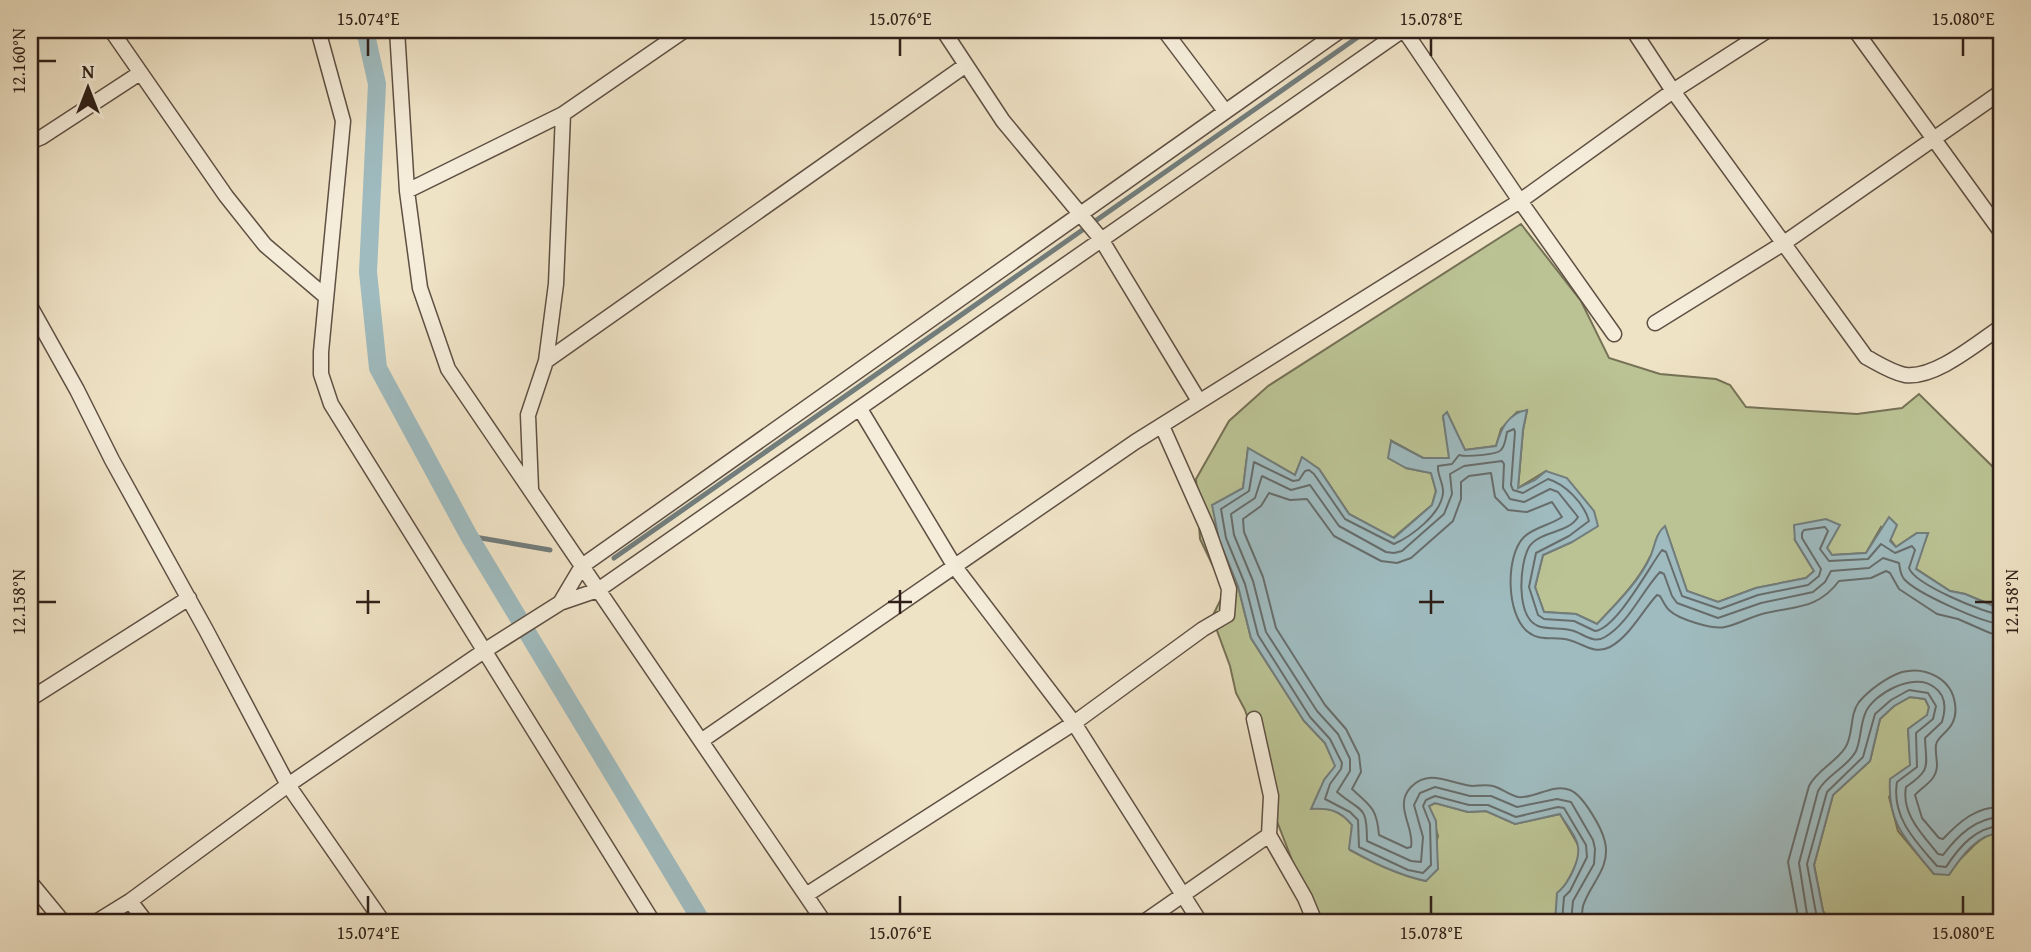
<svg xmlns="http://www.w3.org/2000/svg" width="2031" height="952" font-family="'Gentium Book Plus',serif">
  <rect width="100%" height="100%" fill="#efe3c6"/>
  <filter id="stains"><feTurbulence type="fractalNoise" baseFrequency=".00286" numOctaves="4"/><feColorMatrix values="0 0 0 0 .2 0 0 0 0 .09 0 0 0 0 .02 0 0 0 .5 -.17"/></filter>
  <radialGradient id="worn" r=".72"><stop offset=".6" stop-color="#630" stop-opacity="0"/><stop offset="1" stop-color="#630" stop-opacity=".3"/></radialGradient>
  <!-- green -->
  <path fill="#bbc394" stroke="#757156" stroke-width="2" d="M1521,224L1581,301L1609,358L1660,374L1716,379L1730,385L1746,407L1857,414L1902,408L1919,394L1993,467L2001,480V609L1965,594L1950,591L1915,568L1928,533H1917L1896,547L1881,527L1866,553L1832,555L1827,548L1795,540L1814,571L1806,578L1756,588L1718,602L1687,591L1665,527C1655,534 1656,547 1650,557C1638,582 1616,604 1597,624L1576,614L1544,612L1535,587L1543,555L1572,542L1546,471L1518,488L1523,430L1527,411L1517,412L1501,429L1496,446L1465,450L1447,413L1443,416L1450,458H1423L1392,441L1406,468L1431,473L1436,491L1432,505L1393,538L1349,514L1319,469L1302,458L1295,475L1248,448L1243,488L1219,540L1238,586L1251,638L1304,721L1325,743L1336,766L1324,780L1330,808L1346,818L1352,825L1350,850C1374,863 1398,875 1426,881L1438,836L1429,806L1435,803L1468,812L1486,811L1515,824L1560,814L1580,848V857L1564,888L1555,922H1316L1273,811L1265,769L1245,710L1236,693L1230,666L1212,617L1225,591L1200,539L1196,479L1229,421L1268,386Z
    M1910,697L1925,699L1929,707L1928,715L1908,729L1911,765L1889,797L1898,831L1934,874C1942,869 1952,866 1959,860C1973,848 1981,833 2001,833V922H1831L1823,911L1814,865L1833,795L1870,761L1880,719L1894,706Z"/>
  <!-- water -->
  <path fill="#9fbbbf" stroke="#727d7c" stroke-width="2" d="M1527,410L1523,430L1518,488L1535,480L1546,471L1567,478L1594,511L1598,526L1572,542L1543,555L1535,587L1544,612L1576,614L1597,624C1616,604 1640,581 1651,555C1655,545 1656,533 1665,526L1687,591L1718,602L1756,588L1806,578L1814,571L1795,540L1794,525L1826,519L1840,525L1827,548L1832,555L1866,553L1889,517L1897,525L1890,541L1896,547L1917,533H1928L1916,569L1950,591L1965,594L2001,609V833C1978,833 1961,857 1949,875L1934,874C1907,841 1887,824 1890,779L1910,765L1908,729L1927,715L1929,707L1925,699L1910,697L1894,706L1880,719L1870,761L1833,795L1814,865L1823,911L1831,922H1555L1557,893C1564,888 1567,882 1571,875C1586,845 1576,840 1560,814L1515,824L1486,811L1468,812L1435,803L1429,806L1436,821L1438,869L1426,881C1398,875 1374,863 1349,849L1352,825C1340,810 1329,808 1311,809L1324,780L1335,766L1325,743L1304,721L1251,638L1238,586L1219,540L1212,505L1243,488L1248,448L1295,475L1302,457L1319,469L1349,514L1394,538L1432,505L1436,491L1431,473L1406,468L1388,458L1391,441L1423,458H1449L1443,416L1447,412L1465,450L1496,446C1501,429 1508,413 1527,410Z"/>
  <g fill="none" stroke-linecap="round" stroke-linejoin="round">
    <!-- shore -->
    <path stroke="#676d6c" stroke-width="2" d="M1562,922L1564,897L1570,891L1587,857L1586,845L1564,808L1558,807L1516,817L1488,805H1469L1435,796L1426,800L1423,806L1430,824L1431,865L1423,873L1408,870L1359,847L1358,820L1350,812L1325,799L1330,784L1341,769L1342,763L1330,739L1310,717L1258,635L1245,584L1226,538L1221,509L1249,491L1254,462L1293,481L1299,480L1305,471L1309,470L1314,474L1345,519L1394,544C1412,536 1441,514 1443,493C1444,484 1437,475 1438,466L1452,464L1459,455C1466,457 1497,455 1501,450C1505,446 1506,437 1507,432L1514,429L1515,432L1511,485L1513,490L1523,493L1548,479C1565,484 1584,503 1589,521L1569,536L1536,553L1529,587L1538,615L1544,619L1574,621L1595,631C1617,628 1649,567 1662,550L1666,552L1682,596L1720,609L1758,595L1808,585L1819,576L1821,569L1802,538V533L1804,530L1825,527L1828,531L1820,549L1829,561L1868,559L1881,544L1895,553L1912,546L1915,550L1909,568C1914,584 1984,613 2001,615
      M1571,922L1573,901L1594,864L1595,849L1593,840L1571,802L1557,799L1517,807L1491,796H1470L1435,787L1420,793L1414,805L1423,837L1421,862L1411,861L1367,841C1367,804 1362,813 1337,792L1350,771V759L1338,734L1317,711L1266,632L1253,581L1234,535L1231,514L1255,498L1262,476L1291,490L1310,485L1339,526L1386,552L1394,553L1402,551L1444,514L1452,494L1450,474L1464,466L1502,461L1504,464L1503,488L1510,499L1524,502L1550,489L1558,492L1578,517C1568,534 1539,531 1529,547C1519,565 1516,617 1538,626C1548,630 1560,627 1570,630C1582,632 1593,645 1605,637C1628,624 1642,591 1660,572L1664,574L1672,596L1677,603L1718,618L1761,603L1813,592L1825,582L1831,571L1869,568L1883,558L1899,563C1900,568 1900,574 1904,579C1916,593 1983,623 2001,624
      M1581,922C1582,917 1582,911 1583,906C1590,884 1611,868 1605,842C1602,828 1583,795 1570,790C1552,783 1535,799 1518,797C1509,795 1501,788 1493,786C1486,784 1479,786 1472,786C1450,784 1430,768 1411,787C1393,806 1415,827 1411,847L1407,848L1379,835C1377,809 1371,806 1352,789L1361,772L1359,755L1346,729L1325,705L1276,628L1263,577L1244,532L1243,519L1261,506L1269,493L1290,500L1307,499L1334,536L1381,561L1397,563L1411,558L1453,521L1461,499V482L1469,476L1491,473L1495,497L1508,510L1527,512L1552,502L1562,517C1551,525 1534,527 1524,537C1505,556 1506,615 1528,632C1540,642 1556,636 1569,640C1584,644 1594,655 1610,647C1630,636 1642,611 1657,595L1660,596C1663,601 1665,606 1669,610C1678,619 1713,630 1725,627C1739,624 1752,616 1766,613C1796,606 1818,609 1839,581L1871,578L1886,571L1890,573L1899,589L1937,614L1958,619L1990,633L2001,635
      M1799,922L1788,862L1809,786C1817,770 1835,763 1845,748C1854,735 1849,715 1859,702C1869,690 1887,677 1902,672C1926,666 1952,679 1955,704C1959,730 1937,734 1936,745C1935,751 1937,759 1937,766C1936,781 1924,785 1915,795L1922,818L1939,838L1943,839C1960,821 1976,807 2001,807
      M1811,922L1807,914L1799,863L1818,791C1826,775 1848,767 1856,751C1861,740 1860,726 1865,714C1872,694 1915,671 1934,687C1946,695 1946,709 1942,722L1925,738C1926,767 1932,769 1906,787C1901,814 1923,835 1938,854L1943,855C1958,835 1976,818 2001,817
      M1822,922L1816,913L1807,864L1827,792L1863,757L1875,714L1891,700L1909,690L1928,693L1936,706L1933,719L1916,733L1917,767L1897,782C1891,817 1916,842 1937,866L1946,867C1959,847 1976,827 2001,826"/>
    <!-- stream -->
    <path stroke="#727d7c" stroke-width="5" d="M469,536L550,550
      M614,558L1368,30"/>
    <!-- canal -->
    <path stroke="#9fbbbf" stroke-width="18" d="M365,30L377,84L368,272L378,368L469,536L702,922"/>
    <defs>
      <path id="minor" d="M111,30L226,196L265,245L325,296
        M318,30L343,121L321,352V374L331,404L653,922
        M397,30L407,191L420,288L448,369L824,922
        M943,30L1003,121L1101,239L1199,401
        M1164,30L1225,111
        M1404,30L1520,201L1614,334
        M1633,30L1673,91L1866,357C1879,364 1891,372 1905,375C1935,379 1977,343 2001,327
        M1855,30L2001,232
        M30,142L42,137L140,73
        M407,191L563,114L685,30
        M30,306L77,390L112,460L206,630L288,785L130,901L96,922
        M1655,323L1784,243L2001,92
        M546,361L966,65
        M860,409L955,567L1074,723L1200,922
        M531,489L528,415L546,361L556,284L563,114
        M560,603L582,566L1341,30
        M30,699L189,598
        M1254,719L1271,796L1269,835L1305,898L1315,922
        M701,741L1135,442L1520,201L1673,91L1768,30
        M30,882L63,922
        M806,895L1074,723L1203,629L1227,615L1229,589L1207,527L1162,426
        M130,901L146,922
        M383,922L288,785L484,651L560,603L598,590L1403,30
        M1144,922L1269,835"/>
    </defs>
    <!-- minor casing -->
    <use href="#minor" stroke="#5f5044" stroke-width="17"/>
    <!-- minor -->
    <use href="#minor" stroke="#f5edda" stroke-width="14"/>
  </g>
  <!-- ticks -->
  <path fill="none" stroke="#2f1f18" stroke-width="2.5" d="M368,38V56M900,38V56M1431,38V56M1963,38V56M38,61H56M368,590V614M900,590V614M1431,590V614M38,602H56M356,602H380M888,602H912M1419,602H1444M1975,602H1993M368,896V914M900,896V914M1431,896V914M1963,896V914"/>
  <!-- margin -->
  <rect width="2031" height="952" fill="none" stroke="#efe3c6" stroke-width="77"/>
  <!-- north arrow -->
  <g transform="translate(88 88)" stroke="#f5edda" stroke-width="5" paint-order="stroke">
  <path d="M0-5L12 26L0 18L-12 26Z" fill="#2f1f18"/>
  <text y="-10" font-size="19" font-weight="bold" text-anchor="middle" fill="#2f1f18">N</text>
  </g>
  <rect x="38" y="38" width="1955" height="876" fill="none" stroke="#2f1f18" stroke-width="2.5"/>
  <g font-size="18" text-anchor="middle" fill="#2f1f18">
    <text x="368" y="25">15.074°E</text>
    <text x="900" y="25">15.076°E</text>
    <text x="1431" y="25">15.078°E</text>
    <text x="1963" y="25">15.080°E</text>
    <text transform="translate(19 61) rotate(-90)" y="6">12.160°N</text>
    <text transform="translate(19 602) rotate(-90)" y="6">12.158°N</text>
    <text transform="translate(2012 602) rotate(-90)" y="6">12.158°N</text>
    <text x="368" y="939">15.074°E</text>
    <text x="900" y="939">15.076°E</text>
    <text x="1431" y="939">15.078°E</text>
    <text x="1963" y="939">15.080°E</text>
  </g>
  <rect width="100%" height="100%" filter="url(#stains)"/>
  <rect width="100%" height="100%" fill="url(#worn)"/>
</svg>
